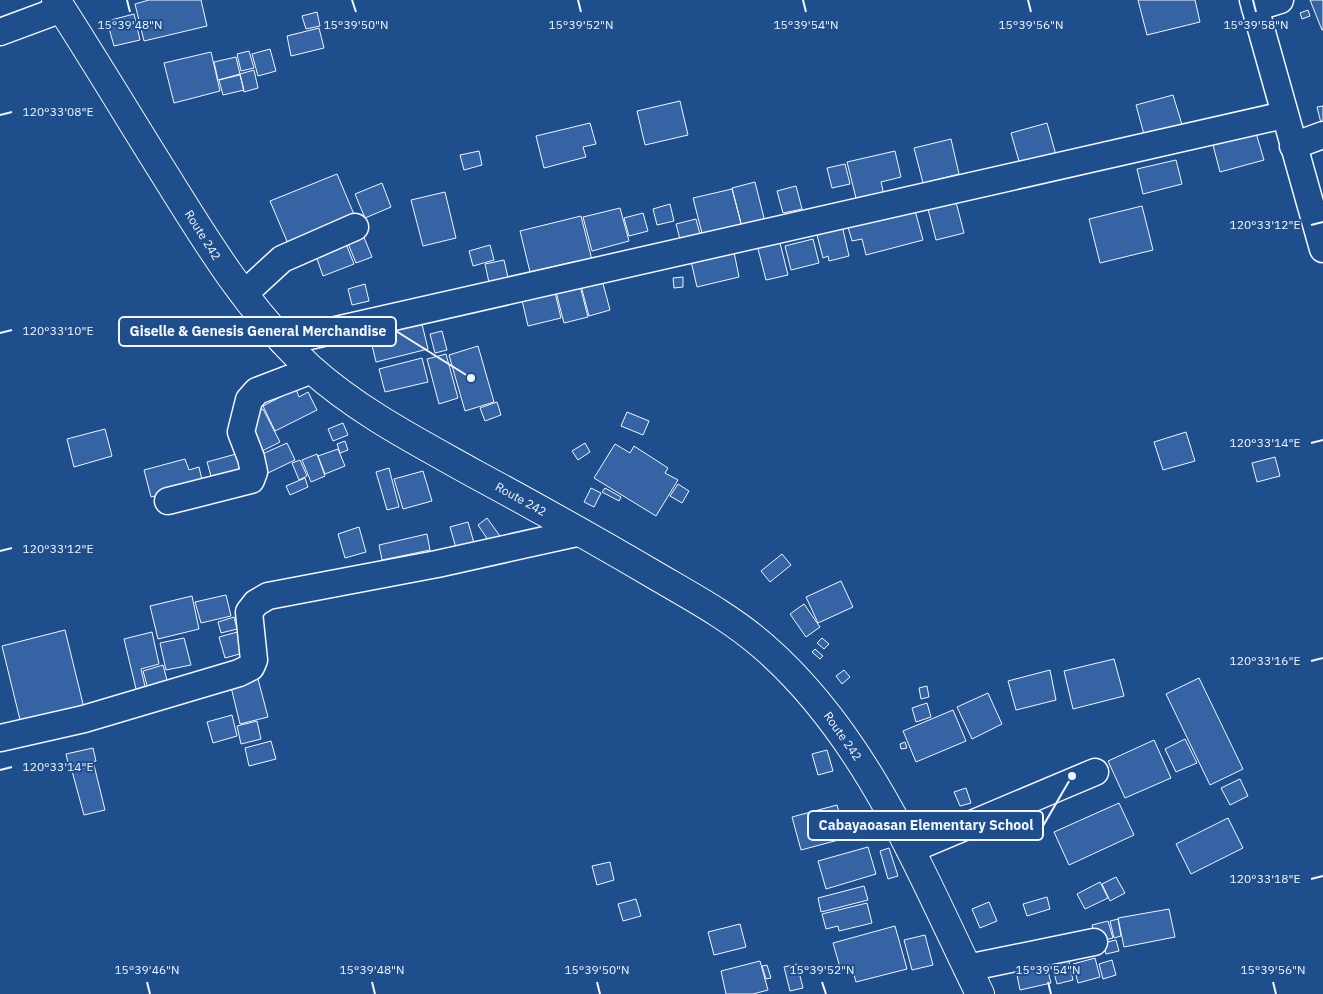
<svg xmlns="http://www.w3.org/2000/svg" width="1323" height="994" font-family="'IBM Plex Sans',sans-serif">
  <rect width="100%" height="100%" fill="#1f4e8c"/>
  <!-- building -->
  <path fill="#3563a3" stroke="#f2f6ff" d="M149,0H201L207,26L144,41L135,4Z
    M1138,0H1195L1200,22L1147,35Z
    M1310,0H1323V30H1322Z
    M1308,10L1310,16L1302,19L1300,13Z
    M317,12L320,26L306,29L302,16Z
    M134,14L140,40L114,46L107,21Z
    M319,28L324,48L291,56L287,36Z
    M270,49L276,71L258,76L252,54Z
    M249,51L254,68L241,71L237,54Z
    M211,52L220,91L174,103L164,63Z
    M236,57L240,74L218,80L214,62Z
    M254,70L258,88L244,92L240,74Z
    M240,75L244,90L223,95L219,80Z
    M1173,95L1183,128L1145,138L1136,105Z
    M680,101L688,135L645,145L637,111Z
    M1323,106V123H1321L1317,107Z
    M590,123L596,144L583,147L586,157L544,168L536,136Z
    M1047,123L1056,155L1020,165L1011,133Z
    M1256,133L1264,160L1220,172L1213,145Z
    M951,139L959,174L923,183L914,148Z
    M479,151L482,165L464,170L460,155Z
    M895,151L901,177L881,182L884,195L857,202L847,162Z
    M1176,160L1182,184L1143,194L1137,169Z
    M845,164L850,184L832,188L827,168Z
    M337,174L356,219L289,246L270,201Z
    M755,182L766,226L743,231L732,188Z
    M382,183L391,207L365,218L355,194Z
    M796,186L802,209L783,213L777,191Z
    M732,189L743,231L704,241L693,198Z
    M445,192L456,238L423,246L411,200Z
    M956,202L964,233L936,240L928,209Z
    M913,203L923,240L866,255L862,239L852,241L846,220Z
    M670,204L674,221L657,225L653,209Z
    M1142,206L1153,250L1100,263L1089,219Z
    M620,208L629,241L592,251L583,217Z
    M643,213L648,231L629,236L624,218Z
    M581,216L594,268L579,271L577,261L530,272L520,231Z
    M696,219L702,242L682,247L676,224Z
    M841,221L849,256L829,261L828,256L823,258L817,235L823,233L821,226Z
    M363,235L372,257L356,263L347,241Z
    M344,239L354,264L323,276L314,250Z
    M779,239L788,275L766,280L757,245Z
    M813,239L819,263L791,270L785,246Z
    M490,245L494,260L473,266L469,251Z
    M734,252L739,277L697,287L691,261Z
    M504,260L509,282L490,287L485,264Z
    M601,276L610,310L589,316L580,282Z
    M683,277V287L674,288L673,278Z
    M579,282L588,317L564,323L555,288Z
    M365,284L369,301L352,305L348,289Z
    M554,288L561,318L528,326L521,296Z
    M421,320L428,349L376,362L369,333Z
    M442,331L447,350L435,353L430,334Z
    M478,346L494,402L465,411L449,355Z
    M446,354L458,398L439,404L427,359Z
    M422,358L428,382L385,392L379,369Z
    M296,389L299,397L308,392L317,410L275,431L263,406Z
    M497,402L501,415L485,421L480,408Z
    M263,409L280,442L262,451L246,417Z
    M627,412L649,421L643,435L621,426Z
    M343,423L348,435L333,441L328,429Z
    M105,429L112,456L74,467L67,439Z
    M1186,432L1195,461L1163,470L1154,442Z
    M345,441L348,450L340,453L337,444Z
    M287,443L295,460L268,473L260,455Z
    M585,443L590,452L578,460L572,451Z
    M615,444L630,453L634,446L668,468L665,473L678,480L656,516L594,478Z
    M338,449L345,466L325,474L318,456Z
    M236,454L243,479L214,487L207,462Z
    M317,454L325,476L311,482L302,460Z
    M1275,457L1280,476L1257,482L1252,463Z
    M185,459L189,470L199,467L203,484L151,497L144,470Z
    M300,460L307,476L299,480L292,463Z
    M389,468L399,507L387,510L376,472Z
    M423,471L432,501L403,509L394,479Z
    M305,478L308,487L290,495L286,486Z
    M678,484L689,491L682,503L670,496Z
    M591,488L601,493L594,507L584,502Z
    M605,488L621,497L619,501L602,492Z
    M487,518L500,536L490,543L478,525Z
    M468,522L474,543L456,548L450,527Z
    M359,527L366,552L345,558L338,534Z
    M427,534L430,550L382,560L379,545Z
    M782,554L791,565L770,582L761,571Z
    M841,581L853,607L818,623L806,597Z
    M226,595L231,616L201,623L195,602Z
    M192,596L199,629L158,639L150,606Z
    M804,604L820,627L806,637L790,614Z
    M234,617L237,629L221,633L218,622Z
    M65,630L84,708L21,724L2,646Z
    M241,631L247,652L225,658L219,637Z
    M152,632L159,664L141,669L146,691L137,693L124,639Z
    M184,638L191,665L166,670L160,643Z
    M822,638L829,644L824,649L817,643Z
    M815,649L823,656L820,659L812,652Z
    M1114,659L1124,696L1073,709L1064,671Z
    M163,665L168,684L148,689L143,671Z
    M844,670L850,677L842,684L836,676Z
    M1050,670L1056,700L1016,710L1008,681Z
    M1199,678L1243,769L1210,785L1166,694Z
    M258,679L268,717L240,724L231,687Z
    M927,686L929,697L921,699L919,688Z
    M988,693L1002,724L972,739L957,707Z
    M927,703L931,717L916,722L912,708Z
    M953,710L966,741L916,762L903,731Z
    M232,715L237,736L213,743L207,722Z
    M257,721L261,739L241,744L237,726Z
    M1185,739L1197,763L1176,772L1165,749Z
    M1154,740L1171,778L1125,798L1108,761Z
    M271,741L276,759L249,766L245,748Z
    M905,742L907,748L901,749L900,744Z
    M93,748L96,761L69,767L66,754Z
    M827,750L833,771L818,775L812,754Z
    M94,765L105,810L84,815L72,771Z
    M1240,779L1248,796L1230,805L1221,788Z
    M966,788L971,803L960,806L954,792Z
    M1119,803L1134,835L1069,865L1054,832Z
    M837,805L846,838L801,850L792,817Z
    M1228,818L1243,848L1191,874L1176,844Z
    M868,847L876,874L826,889L818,861Z
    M889,848L898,876L888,879L880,851Z
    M610,862L614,880L597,885L592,866Z
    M1116,877L1125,893L1110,901L1102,884Z
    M1100,882L1108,898L1085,909L1077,894Z
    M864,886L868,900L821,912L818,898Z
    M1047,897L1050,909L1027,916L1023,904Z
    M636,899L641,916L623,921L618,904Z
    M989,902L997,921L980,928L972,909Z
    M867,903L872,923L839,931L838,926L826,929L822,914Z
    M1169,909L1175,937L1124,947L1118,918Z
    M1118,919L1121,936L1114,938L1110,921Z
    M1108,921L1113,938L1096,942L1092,925Z
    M740,924L746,947L714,955L708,932Z
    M895,926L907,969L856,982L852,968L841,971L833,943Z
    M925,935L933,965L912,970L904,940Z
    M1116,940L1119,951L1106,954L1103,943Z
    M1067,953L1073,980L1057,984L1050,958Z
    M1095,958L1100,977L1078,983L1073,964Z
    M1112,960L1116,975L1103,979L1099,964Z
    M760,961L768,990L753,994H726L721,971Z
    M1046,963L1051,983L1020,990L1016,970Z
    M797,964L803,988L790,991L784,967Z
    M767,965L771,978L766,979L762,966Z"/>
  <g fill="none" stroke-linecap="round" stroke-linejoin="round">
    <defs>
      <path id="minor" d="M1253,0L1323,249
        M1255,8L1280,0
        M0,32L62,9
        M1293,146L1323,135
        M244,294L282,259L355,227
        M283,342L1284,115
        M168,501L251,480L254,472L251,458L241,432L249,400L257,391L312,370
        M0,738L84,719L239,673L251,667L254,660L249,612L256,603L268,596L437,564L581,532
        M910,850L1095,772
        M967,968L1094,942"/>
      <path id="major" d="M56,0C94,59 130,119 167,178C209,246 251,314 310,368C359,412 418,442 475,474C536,507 597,541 658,577C694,598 731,618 763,646C868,737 920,872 980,994"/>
    </defs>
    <!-- minor casing -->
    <use href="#minor" stroke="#f2f6ff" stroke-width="29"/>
    <!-- major casing -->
    <use href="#major" stroke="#f2f6ff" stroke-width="30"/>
    <!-- minor -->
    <use href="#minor" stroke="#1f4e8c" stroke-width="26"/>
    <!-- major -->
    <use href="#major" stroke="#1f4e8c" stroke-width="28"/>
  </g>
  <!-- ticks -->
  <path fill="none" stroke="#f2f6ff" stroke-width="2" d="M127,0L130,12M352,0L356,12M578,0L581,12M803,0L806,12M1028,0L1031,12M1253,0L1256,12M0,115L12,112M1311,225L1323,222M0,333L12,330M1311,443L1323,440M0,551L12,548M1311,661L1323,658M0,770L12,767M1311,879L1323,876M147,982L150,994M372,982L375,994M597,982L600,994M822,982L826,994M1048,982L1051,994M1273,982L1276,994"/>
  <g text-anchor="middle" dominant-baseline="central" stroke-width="4" stroke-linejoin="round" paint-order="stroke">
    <!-- street labels -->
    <g font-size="12" fill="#f2f6ff" stroke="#1f4e8c">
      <text transform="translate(203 235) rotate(58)">Route 242</text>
      <text transform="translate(521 499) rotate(29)">Route 242</text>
      <text transform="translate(843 736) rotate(55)">Route 242</text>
    </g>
  </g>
  <g font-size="12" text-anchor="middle" fill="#f2f6ff" stroke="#1f4e8c" stroke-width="4" stroke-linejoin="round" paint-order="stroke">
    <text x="130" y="29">15°39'48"N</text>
    <text x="356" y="29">15°39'50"N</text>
    <text x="581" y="29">15°39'52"N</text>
    <text x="806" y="29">15°39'54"N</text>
    <text x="1031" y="29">15°39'56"N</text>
    <text x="1256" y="29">15°39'58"N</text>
    <text x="58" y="116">120°33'08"E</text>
    <text x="1265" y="229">120°33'12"E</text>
    <text x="58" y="335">120°33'10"E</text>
    <text x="1265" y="447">120°33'14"E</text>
    <text x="58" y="553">120°33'12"E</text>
    <text x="1265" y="665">120°33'16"E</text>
    <text x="58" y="771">120°33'14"E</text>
    <text x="1265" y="883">120°33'18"E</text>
    <text x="147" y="974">15°39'46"N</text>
    <text x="372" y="974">15°39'48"N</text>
    <text x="597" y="974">15°39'50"N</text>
    <text x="822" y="974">15°39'52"N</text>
    <text x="1048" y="974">15°39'54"N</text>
    <text x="1273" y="974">15°39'56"N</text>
  </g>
  <!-- callouts -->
  <path fill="none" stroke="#f2f6ff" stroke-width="2" d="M471 378L396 331M1072 776L1043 826"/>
  <g fill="#f2f6ff" stroke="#1f4e8c" stroke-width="2">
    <circle cx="471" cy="378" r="5"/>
    <circle cx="1072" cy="776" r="5"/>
  </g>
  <g fill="#1f4e8c" stroke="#f2f6ff" stroke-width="2">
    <rect x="119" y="317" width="277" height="29" rx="5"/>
    <rect x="808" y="811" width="235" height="29" rx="5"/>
  </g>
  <g font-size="14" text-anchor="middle" font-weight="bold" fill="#f2f6ff">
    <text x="258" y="336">Giselle &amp; Genesis General Merchandise</text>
    <text x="926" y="830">Cabayaoasan Elementary School</text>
  </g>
</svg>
